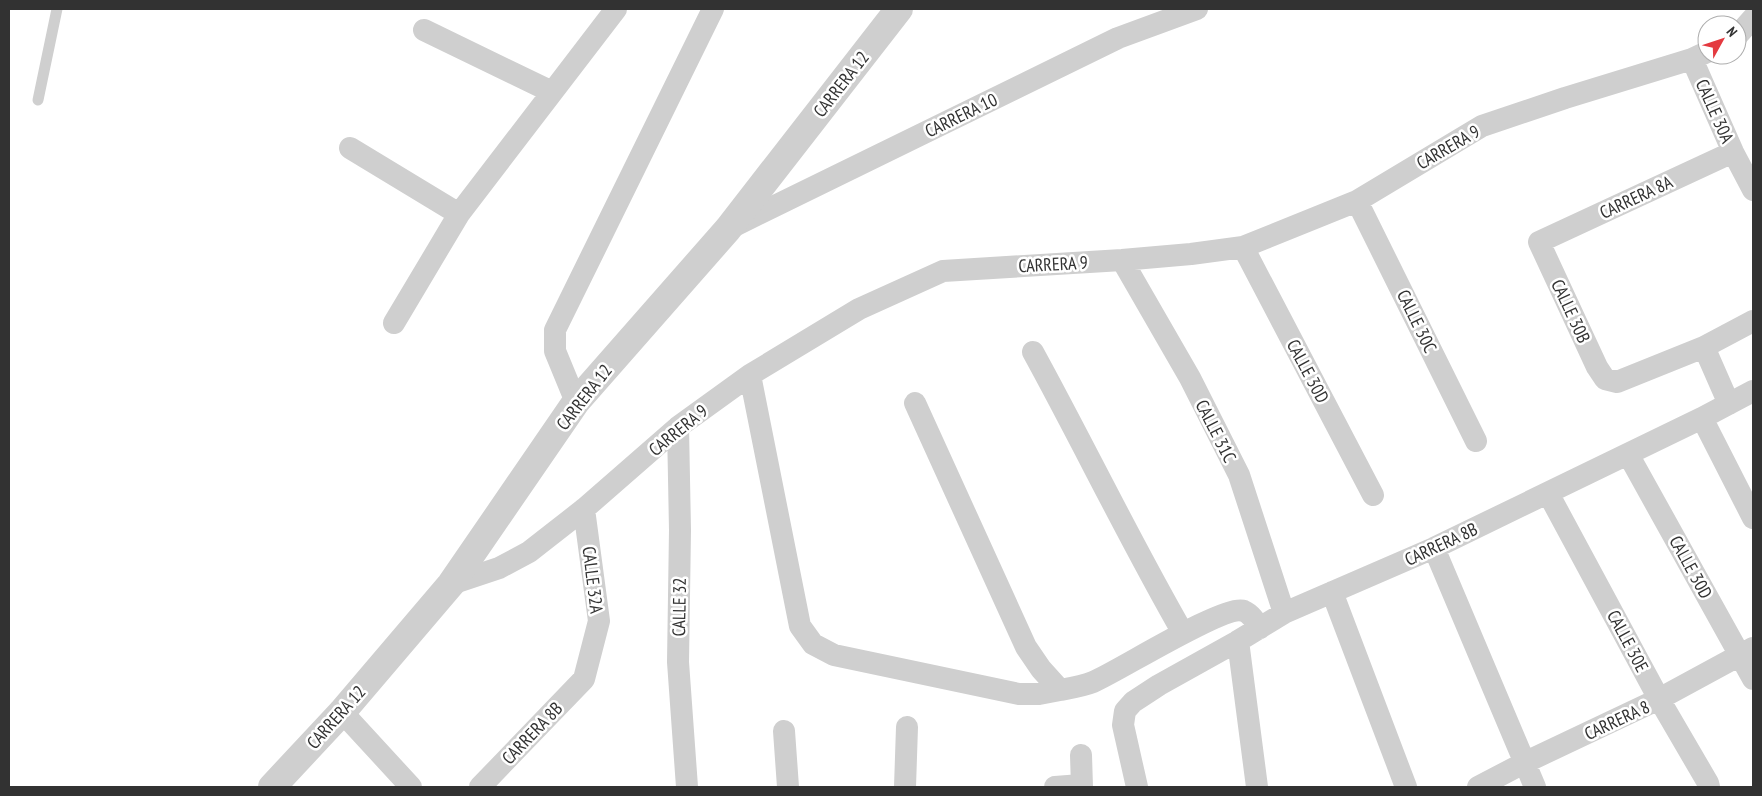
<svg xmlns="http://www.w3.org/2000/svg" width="1762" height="796" font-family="'PT Sans Narrow',sans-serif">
  <rect width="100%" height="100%" fill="#fff"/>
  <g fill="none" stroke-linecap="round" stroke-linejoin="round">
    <!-- service -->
    <path stroke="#cfcfcf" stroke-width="11" d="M38,100L57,9"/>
    <!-- minor -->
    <path stroke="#cfcfcf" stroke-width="22" d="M424,30L552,92
      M1737,36L1753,18
      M1692,59L1733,152L1753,190
      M350,148L459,214
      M1733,152L1539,242L1597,367L1605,379L1617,382L1704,347L1753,321
      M1357,201L1476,441
      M730,228L1118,38L1197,9
      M1243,247L1373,495
      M1122,260L1190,378L1239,475L1284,613
      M394,323L459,214L616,9
      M1704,347L1729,404
      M1033,352C1084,445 1130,541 1183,633
      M750,375L800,626L813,644L834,655L1019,694H1039L1060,690
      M576,402L555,351V330L713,9
      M915,403L1026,647L1041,669L1060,690C1071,688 1083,686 1093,682C1119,671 1224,604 1244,611C1251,614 1256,622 1260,628
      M1702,418L1753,518
      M678,427L680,530L678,662L687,787
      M1628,454L1753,679
      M1548,493L1659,699L1708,783L1709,787
      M1434,548L1535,787
      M451,584L499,568L529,552L584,509L678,427L750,375L859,309L943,271L1122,260L1191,254L1243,247L1357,201L1482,126L1565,98L1692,59L1707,52
      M1332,592L1406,787
      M1238,641L1257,787
      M342,712L411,787
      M784,731L788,787
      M1081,755L1082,787
      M480,787L584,679L599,621L584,509
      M905,787L907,727
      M1055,787L1081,785
      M1137,787L1123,725L1125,711L1133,702L1159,685L1238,641L1284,613L1434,548L1702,418L1753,391
      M1478,787L1524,763L1659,699L1753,648"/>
    <!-- tertiary -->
    <path stroke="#cfcfcf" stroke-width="28" d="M272,787L342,712L451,584L576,402L728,229L899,9"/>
  </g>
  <g text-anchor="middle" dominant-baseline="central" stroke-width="5" stroke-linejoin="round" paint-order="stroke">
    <!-- street labels -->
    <g font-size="18" fill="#323232" stroke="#fff">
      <text transform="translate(841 84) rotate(-52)">CARRERA 12</text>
      <text transform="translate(1715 111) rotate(66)">CALLE 30A</text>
      <text transform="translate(961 115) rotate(-26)">CARRERA 10</text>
      <text transform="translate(1448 147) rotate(-30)">CARRERA 9</text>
      <text transform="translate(1636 197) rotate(-25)">CARRERA 8A</text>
      <text transform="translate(1053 264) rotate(-3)">CARRERA 9</text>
      <text transform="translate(1571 311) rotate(65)">CALLE 30B</text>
      <text transform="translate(1417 321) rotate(64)">CALLE 30C</text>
      <text transform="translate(1308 371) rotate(62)">CALLE 30D</text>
      <text transform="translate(584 397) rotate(-52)">CARRERA 12</text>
      <text transform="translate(678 430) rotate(-39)">CARRERA 9</text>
      <text transform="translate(1216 431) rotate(63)">CALLE 31C</text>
      <text transform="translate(1441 544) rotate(-25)">CARRERA 8B</text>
      <text transform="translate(1691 567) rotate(61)">CALLE 30D</text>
      <text transform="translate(593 580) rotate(83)">CALLE 32A</text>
      <text transform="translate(679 607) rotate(-89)">CALLE 32</text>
      <text transform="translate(1628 641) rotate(62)">CALLE 30E</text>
      <text transform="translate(336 717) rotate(-48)">CARRERA 12</text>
      <text transform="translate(1617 720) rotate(-25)">CARRERA 8</text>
      <text transform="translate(532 733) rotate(-46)">CARRERA 8B</text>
    </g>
  </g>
  <!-- border -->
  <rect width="1762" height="796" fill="none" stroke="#323232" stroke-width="20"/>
  <!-- north arrow -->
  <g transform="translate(1722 40) rotate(50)"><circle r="24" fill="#ffffff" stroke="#adadad"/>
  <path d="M0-4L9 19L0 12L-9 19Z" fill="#e43a40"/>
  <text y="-8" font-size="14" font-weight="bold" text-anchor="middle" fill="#323232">N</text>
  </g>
</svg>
